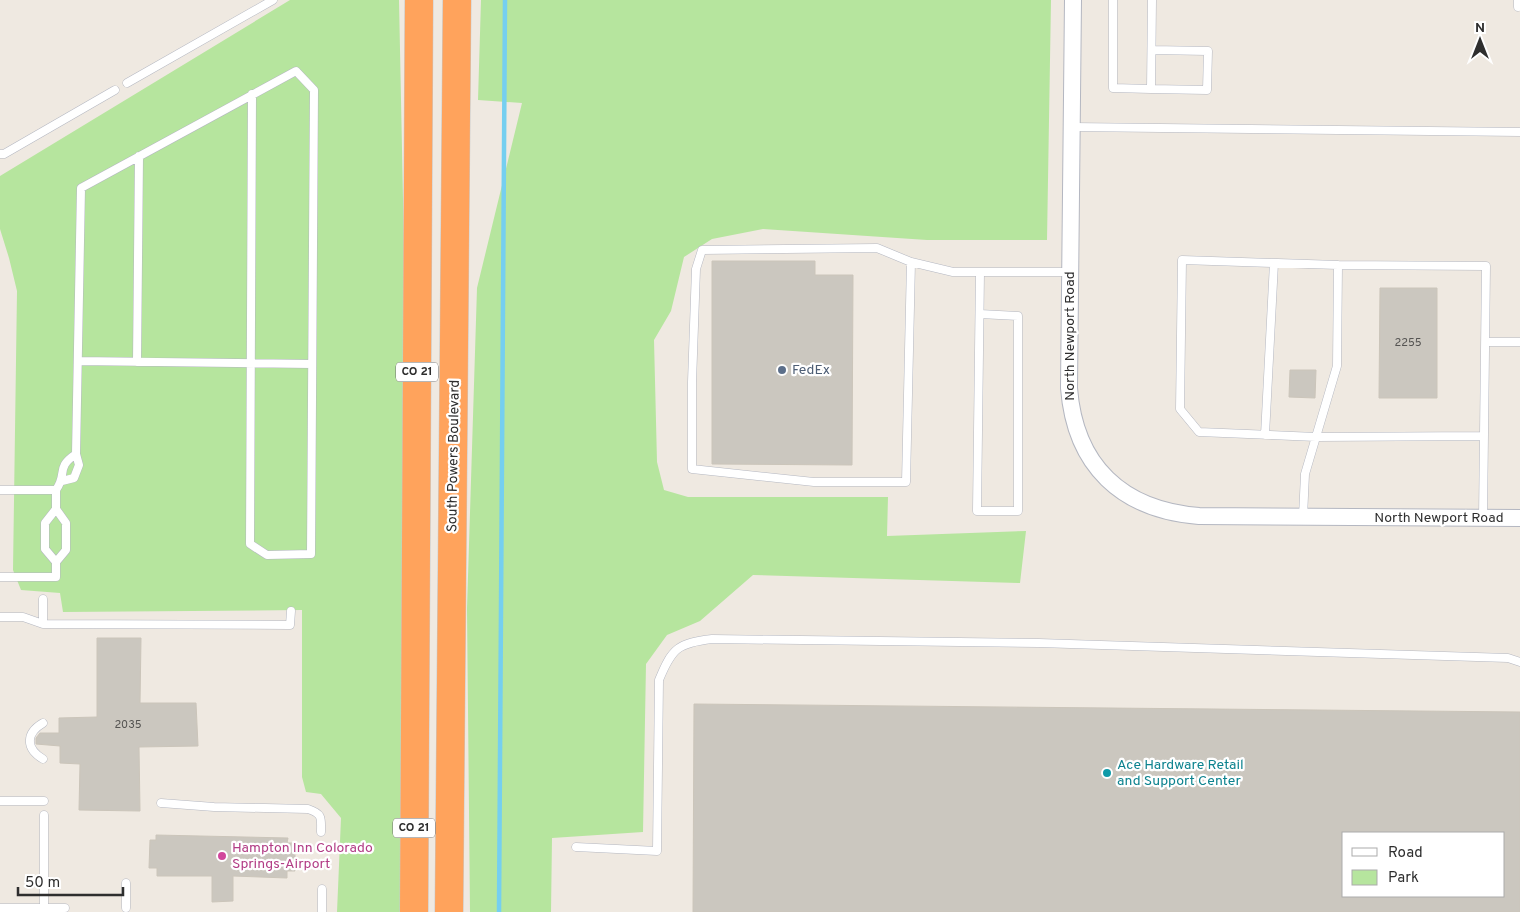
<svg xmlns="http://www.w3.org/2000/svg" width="1520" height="912" font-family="Overpass,sans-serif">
  <rect width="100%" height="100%" fill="#efe9e1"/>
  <!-- green -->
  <path fill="#b6e59e" d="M290,0H399L405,298L407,528L400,912H337L341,818L321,794L306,792L302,777V610L63,612L60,593L21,590L13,570L17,291L9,258L0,229V176Z
    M481,0H1051L1047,240H927L763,229L712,239L684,257L671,311L654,340L657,462L664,490L688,497H888L887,536L1026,531L1020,583L753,575L700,621L667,635L646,664L643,832L552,838L551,912H470L467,609L477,288L522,103L478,100Z"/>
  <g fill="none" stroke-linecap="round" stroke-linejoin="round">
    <!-- stream -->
    <path stroke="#75cff0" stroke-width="4.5" d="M499,912L505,0"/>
  </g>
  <!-- building -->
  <path fill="#cbc7bf" stroke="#cbc5ba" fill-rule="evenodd" d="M712,261H815V275H853L852,465L712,464Z
    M1380,288H1437V398H1379Z
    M1290,370H1316L1315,398L1289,397Z
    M97,638H141L140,703H196L198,746L139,747L140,811L79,810L80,764L60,763V746L36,744V738L40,733H59V718L97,717Z
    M694,704L1520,712V912H693ZM1344,833H1504V896H1344Z
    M156,835L288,838L287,843H295V871H287V878L233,876V901L212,902V876H157V868H149L150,840H156Z"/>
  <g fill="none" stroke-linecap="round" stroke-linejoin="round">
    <defs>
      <path id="lane" d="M1113,0V88L1151,89
        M1152,0L1151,89L1207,90L1208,51L1152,50
        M1518,7V0
        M127,83L273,0
        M1072,127L1520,132
        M0,154H4L115,90
        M911,262L906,482H814L692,469V382L696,269L702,250L877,248L911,262L953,272H1070
        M1338,265L1182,260L1180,409L1199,432L1316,437L1484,436
        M980,272L977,511H1018V316L980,314
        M1486,342H1520
        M78,361L312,364
        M137,362L139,156
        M1265,435L1274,263
        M76,454L81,188L296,71L314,90L311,554L267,555L250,544L252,94
        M0,490H56V509L66,523V550L56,562V577H0
        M56,490C68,473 55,468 76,454L79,465L74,478L62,481
        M1303,517L1305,474L1337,366L1338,265L1486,266L1483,518
        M56,562L45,549V523L56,509
        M43,599V624
        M0,617H23L43,624L290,625L291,611
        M43,723C26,733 25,748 43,759
        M0,801H44
        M161,803L214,807L308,809C323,814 321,818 321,832
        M44,815V908
        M576,847L657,851L659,680C672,648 678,643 712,639L1039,643L1508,658L1520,662
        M126,883V908
        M0,908H65
        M322,912V889"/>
      <path id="street" d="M1073,0L1069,388C1075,466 1122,510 1199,516L1520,518"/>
      <path id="highway" d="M414,912L419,0
        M449,912L457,0"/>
    </defs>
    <!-- lane casing -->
    <use href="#lane" stroke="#b4b7c1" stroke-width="9"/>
    <!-- street casing -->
    <use href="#street" stroke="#b4b7c1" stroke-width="18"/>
    <!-- highway casing -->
    <use href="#highway" stroke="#c9c9c9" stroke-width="29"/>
    <!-- lane -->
    <use href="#lane" stroke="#fff" stroke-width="8"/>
    <!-- street -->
    <use href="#street" stroke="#fff" stroke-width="16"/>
    <!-- highway -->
    <use href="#highway" stroke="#ffa35c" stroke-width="28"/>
  </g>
  <!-- markers -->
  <circle fill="#5c6f8a" stroke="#fff" stroke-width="2" cx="782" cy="370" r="5"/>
  <circle fill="#0f9aa8" stroke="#fff" stroke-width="2" cx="1107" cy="773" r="5"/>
  <circle fill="#d1479c" stroke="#fff" stroke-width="2" cx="222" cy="856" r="5"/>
  <g text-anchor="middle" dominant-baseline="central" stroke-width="4.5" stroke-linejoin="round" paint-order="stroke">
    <!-- number labels -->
    <g font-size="11" fill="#555452">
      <text x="1408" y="343">2255</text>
      <text x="128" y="725">2035</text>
    </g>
    <!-- shield labels -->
    <g fill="#fff" stroke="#6d6d6d" stroke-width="1">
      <rect x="396" y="362.5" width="42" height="19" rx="4"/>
      <rect x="393" y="818.5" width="42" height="19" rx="4"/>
    </g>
    <g font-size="12" font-weight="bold" fill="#2e2e2e">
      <text x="417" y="372">CO 21</text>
      <text x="414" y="828">CO 21</text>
    </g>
    <!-- street labels -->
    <g font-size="14" fill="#2e2e2e" stroke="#fff">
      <text transform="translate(1070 336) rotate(-90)">North Newport Road</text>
      <text transform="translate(454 456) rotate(-89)">South Powers Boulevard</text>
      <text x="1439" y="518">North Newport Road</text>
    </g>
    <!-- service labels -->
    <g font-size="14" fill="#4e5e75" stroke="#fff" text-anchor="start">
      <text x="792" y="370">FedEx</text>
    </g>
    <!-- culture labels -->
    <g font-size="14" fill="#0d838f" stroke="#fff" text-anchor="start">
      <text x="1117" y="765">Ace Hardware Retail<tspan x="1117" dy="16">and Support Center</tspan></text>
    </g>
    <!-- hotel labels -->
    <g font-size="14" fill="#b23c85" stroke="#fff" text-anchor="start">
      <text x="232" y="848">Hampton Inn Colorado<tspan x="232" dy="16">Springs-Airport</tspan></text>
    </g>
  </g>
  <!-- legend -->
  <rect x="1342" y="832" width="162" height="65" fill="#ffffff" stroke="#ababab"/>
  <rect x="1352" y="848" width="25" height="8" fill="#ffffff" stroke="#ababab"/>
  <text x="1388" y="857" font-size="15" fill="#2e2e2e">Road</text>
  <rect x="1352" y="870" width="25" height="15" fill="#b6e59e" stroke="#ababab"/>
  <text x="1388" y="882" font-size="15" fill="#2e2e2e">Park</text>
  <!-- north arrow -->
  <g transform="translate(1480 40)" stroke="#ffffff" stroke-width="4" paint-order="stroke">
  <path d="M0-4L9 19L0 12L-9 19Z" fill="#2e2e2e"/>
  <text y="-8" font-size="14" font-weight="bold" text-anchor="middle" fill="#2e2e2e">N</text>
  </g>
  <!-- scale -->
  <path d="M18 887v8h105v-8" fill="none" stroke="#2e2e2e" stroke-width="2.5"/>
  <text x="25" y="887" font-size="15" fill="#2e2e2e" stroke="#ffffff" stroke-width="4" paint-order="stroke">50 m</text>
</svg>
